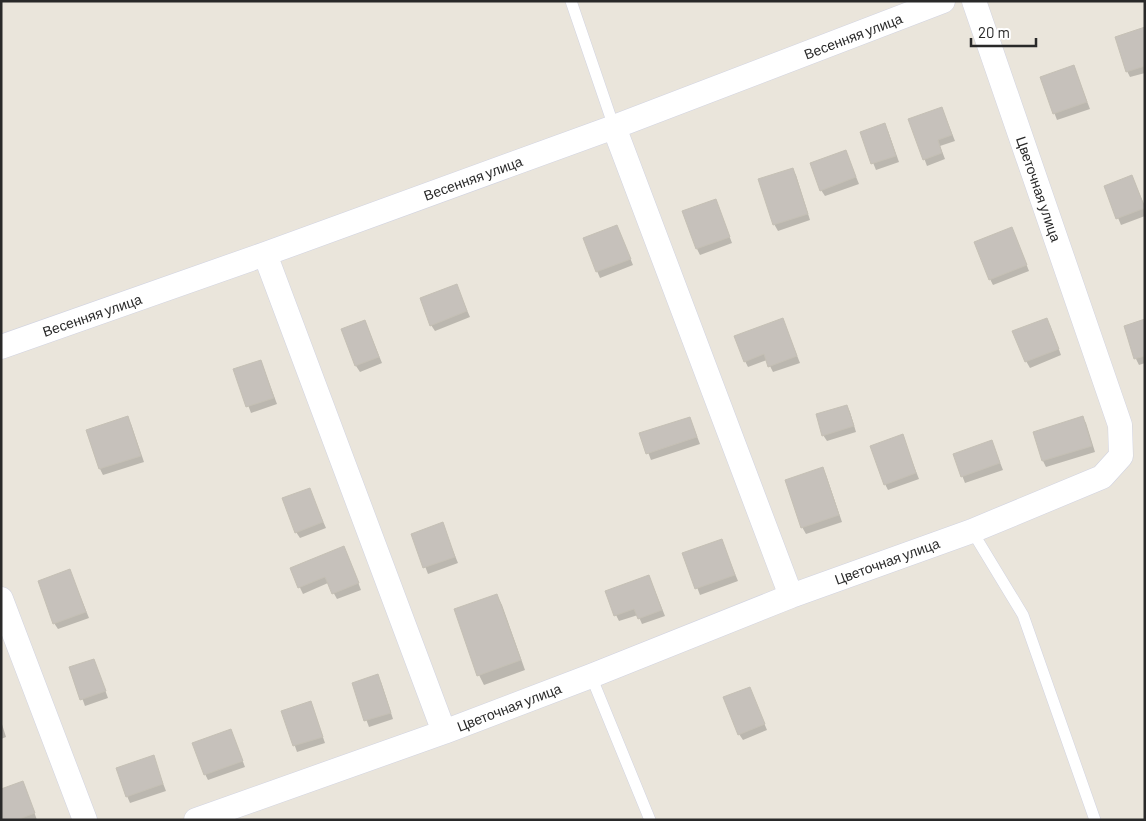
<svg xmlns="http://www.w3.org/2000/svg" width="1146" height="821" font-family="Barlow,sans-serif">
  <rect width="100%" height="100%" fill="#eae5db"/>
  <!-- shadow -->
  <path fill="#0003" d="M1145,30V73L1130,77L1127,71Z
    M1074,67L1090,109L1057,120L1041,78Z
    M942,108L955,141L940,146L945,159L927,166L910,120Z
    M888,131L899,162L876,170L861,133Z
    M846,152L859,184L825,196L821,190Z
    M792,169L796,175L810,220L778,231L774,224Z
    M1132,176L1145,207V216L1121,225L1105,187Z
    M716,201L732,243L700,255L697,249Z
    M617,226L633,265L600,278L597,271Z
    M1015,235L1029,271L993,285L990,279Z
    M456,285L470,317L435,331L431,325Z
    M783,320L800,363L773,372L767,360L748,367L745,361Z
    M365,321L382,363L360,372L356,366Z
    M1145,321V363L1139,365L1136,359L1126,327Z
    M1050,325L1061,355L1030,368L1026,361Z
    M261,361L277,404L251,413L235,370Z
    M847,406L850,412L856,432L827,441L823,435Z
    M1082,417L1086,423L1095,452L1046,467L1043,461L1034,433Z
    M128,418L131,424L144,462L103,475L100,469L88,431Z
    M690,418L700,444L651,460L641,434Z
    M902,436L919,479L888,490L885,484Z
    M992,442L1003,470L965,483L954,455Z
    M823,469L826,475L842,522L806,534L802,527Z
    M309,489L326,528L300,538L296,532Z
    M442,524L458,563L428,574L413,535Z
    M721,540L738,581L700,595L684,554Z
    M347,554L361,590L337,599L328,583L303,594L291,569Z
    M70,571L89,618L58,629L54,623Z
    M649,576L665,616L642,624L638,615L619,621L616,615Z
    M497,595L502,605L525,670L484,685L479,675Z
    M94,660L108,698L85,706L71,668Z
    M381,682L393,719L369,727L353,684Z
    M752,694L767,730L743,740L739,734Z
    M311,703L325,743L297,752L283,712Z
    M1,721L6,737L1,739Z
    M231,730L245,767L208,780L205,774Z
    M153,757L166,791L130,803L127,796Z
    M23,782L37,820H1Z"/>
  <!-- building -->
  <path fill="#c6c1bb" stroke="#c5c0b5" d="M1145,27V66L1126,72L1115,37Z
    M1074,65L1087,102L1053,114L1040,77Z
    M942,107L952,135L938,140L942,153L923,160L908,119Z
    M885,123L896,156L871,164L860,132Z
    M846,150L856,177L820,191L810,163Z
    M793,168L808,214L773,225L758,179Z
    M1132,175L1145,208L1116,219L1104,186Z
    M716,199L730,237L696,249L682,211Z
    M617,225L631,259L596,272L583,238Z
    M1012,227L1027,265L989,280L974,242Z
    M457,284L467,311L430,326L420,298Z
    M783,318L797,356L768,367L764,354L744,362L734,336Z
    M1047,318L1059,349L1025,362L1012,331Z
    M1145,319V356L1134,359L1124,326Z
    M365,320L379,357L355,366L341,329Z
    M261,360L274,398L246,407L233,369Z
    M847,405L854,426L822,436L816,414Z
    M128,416L141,456L99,469L86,430Z
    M1083,416L1092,446L1042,461L1033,432Z
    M690,417L697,437L646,454L639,433Z
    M903,434L916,473L884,485L870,446Z
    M992,440L1000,463L961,477L953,454Z
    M823,467L839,515L801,528L785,480Z
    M310,488L323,522L295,533L282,498Z
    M443,522L455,557L423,568L411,534Z
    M722,539L735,575L695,589L682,553Z
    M344,546L359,583L332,594L325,577L298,588L290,568Z
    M70,569L86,612L53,624L38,581Z
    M649,575L662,610L638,619L634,609L614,616L605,591Z
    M497,594L521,660L477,676L454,609Z
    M94,659L106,691L80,700L69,667Z
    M378,674L391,713L364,721L352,683Z
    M750,687L765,724L738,735L723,697Z
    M311,701L323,737L293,746L281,711Z
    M231,729L243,761L204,775L192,743Z
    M154,755L163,784L126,797L116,768Z
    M23,781L35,813L17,820H1V789Z"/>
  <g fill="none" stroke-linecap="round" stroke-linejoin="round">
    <defs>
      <path id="lane" d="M571,1L614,127
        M972,531L1023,615L1095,820
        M591,676L650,820"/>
      <path id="street" d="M614,127L791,596
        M265,254L444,732
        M1,347L265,254L614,127L943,1
        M1,599L85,820
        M196,820L444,732L591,676L791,596L972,531L1102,477L1121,456L1120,425L974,1"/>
    </defs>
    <!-- lane casing -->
    <use href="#lane" stroke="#d1d3e1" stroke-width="12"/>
    <!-- street casing -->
    <use href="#street" stroke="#d1d3e1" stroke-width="25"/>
    <!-- lane -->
    <use href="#lane" stroke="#fff" stroke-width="11"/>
    <!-- street -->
    <use href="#street" stroke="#fff" stroke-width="24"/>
  </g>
  <g text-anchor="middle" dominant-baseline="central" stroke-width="4.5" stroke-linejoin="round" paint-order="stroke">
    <!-- street labels -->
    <g font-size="14" fill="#292929" stroke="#fff">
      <text transform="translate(853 36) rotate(-21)">Весенняя улица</text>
      <text transform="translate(473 178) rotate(-20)">Весенняя улица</text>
      <text transform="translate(1039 189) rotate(71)">Цветочная улица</text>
      <text transform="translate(92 315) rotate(-19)">Весенняя улица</text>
      <text transform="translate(887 561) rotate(-20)">Цветочная улица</text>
      <text transform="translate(509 707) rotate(-21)">Цветочная улица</text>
    </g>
  </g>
  <!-- border -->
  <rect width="1146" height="821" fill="none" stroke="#292929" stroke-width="5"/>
  <!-- scale -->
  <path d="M971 38v8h65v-8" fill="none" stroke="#292929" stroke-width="2.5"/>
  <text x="978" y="38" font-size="15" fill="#292929" stroke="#ffffff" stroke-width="4" paint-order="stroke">20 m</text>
</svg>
